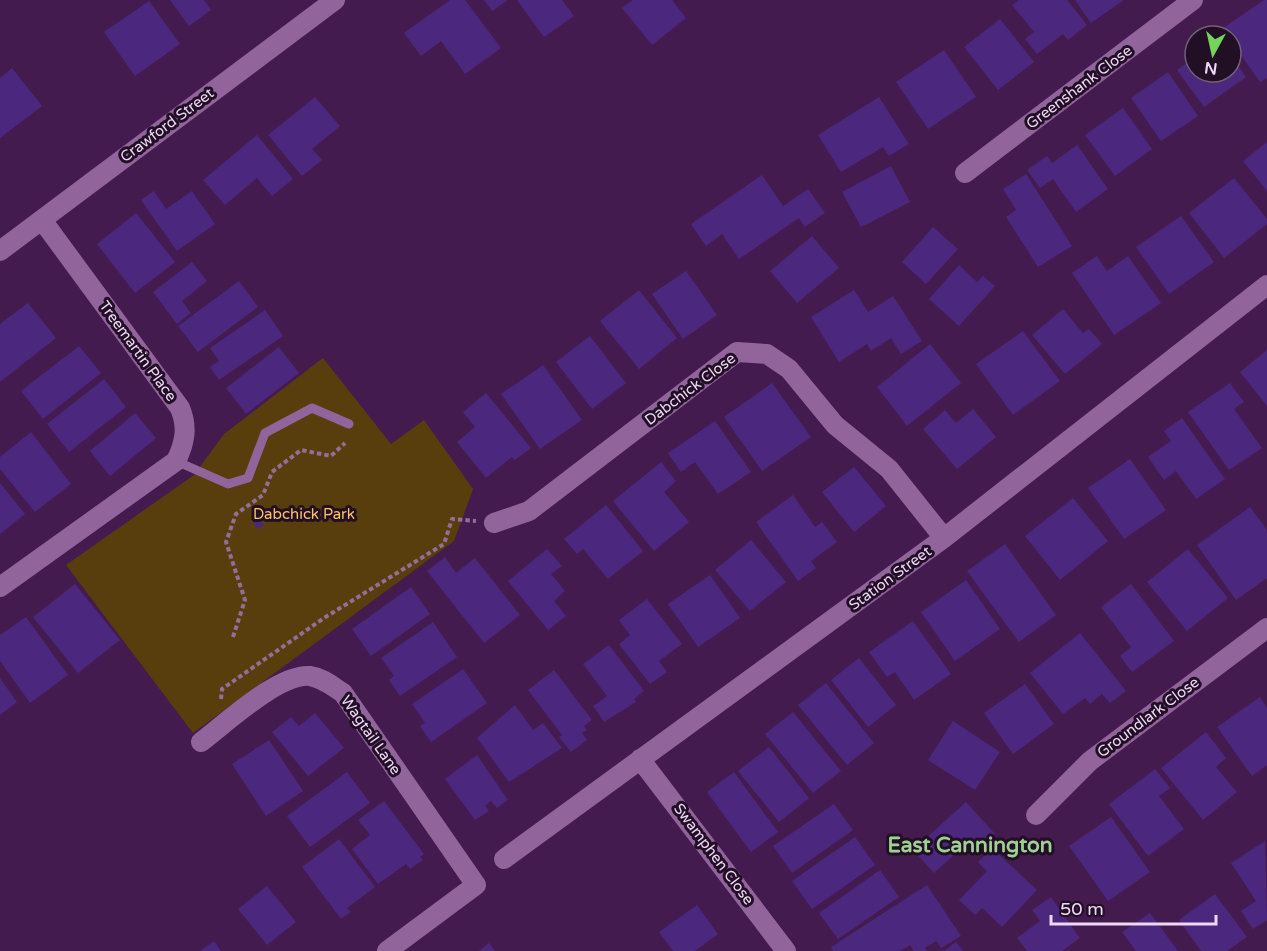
<svg xmlns="http://www.w3.org/2000/svg" width="1267" height="951" font-family="'Varela Round',sans-serif">
  <rect width="100%" height="100%" fill="#441b4e"/>
  <!-- green -->
  <path fill="#583e0c" d="M323,358L391,444L424,420L473,489L454,541L193,733L66,565L194,475L224,434Z"/>
  <!-- building -->
  <path fill="#4c277e" d="M170,0H204L211,10L189,26Z
    M450,0H465L501,48L465,74L441,41L421,56L404,33Z
    M484,0H508L492,11Z
    M517,0H562L574,16L544,37Z
    M633,0H672L686,18L652,45L622,8Z
    M1019,0H1067L1087,25L1068,40L1063,34L1037,54L1025,39L1034,32L1012,5Z
    M1075,0H1124L1091,23Z
    M1264,0H1267V78L1260,82L1231,41V36H1228L1222,29Z
    M149,1L180,44L135,76L104,32Z
    M1000,19L1034,62L998,90L964,47Z
    M944,50L976,97L928,129L896,82Z
    M1231,56L1246,77L1204,107L1177,70L1195,57V72H1231Z
    M12,68L42,106L0,138V78Z
    M1168,72L1198,116L1161,141L1131,98Z
    M315,97L340,126L312,149L322,160L302,176L268,135Z
    M879,97L909,144L889,156L883,147L841,172L818,135Z
    M1123,108L1152,149L1115,176L1085,135Z
    M257,135L293,179L272,196L257,178L225,205L203,180Z
    M1267,142V191L1243,161Z
    M1077,145L1108,189L1076,212L1053,179L1040,188L1027,170L1047,156L1052,163Z
    M891,166L910,202L861,227L842,192Z
    M1026,174L1072,246L1038,267L1006,217L1016,210L1003,189Z
    M762,175L783,206L808,189L825,213L805,227L799,218L739,259L722,234L706,246L691,224Z
    M1234,178L1267,219V224L1224,258L1189,213Z
    M154,191L166,209L192,191L215,224L177,251L141,200Z
    M136,213L175,262L135,293L97,244Z
    M1181,216L1214,262L1169,294L1136,247Z
    M933,227L958,249L926,284L902,262Z
    M812,236L839,268L797,303L770,271Z
    M1097,256L1107,271L1128,256L1161,303L1114,335L1072,273Z
    M192,262L207,281L182,301L191,313L177,324L153,292Z
    M959,265L977,282L983,276L995,286L959,326L929,299Z
    M686,271L717,315L683,339L652,294Z
    M239,281L258,307L198,352L178,326Z
    M639,290L677,338L639,369L600,321Z
    M854,290L868,312L893,296L922,341L901,354L891,338L871,351L867,344L839,362L811,317Z
    M28,303L56,338L0,382V324Z
    M1063,309L1083,333L1089,329L1102,344L1065,374L1032,335Z
    M265,310L283,336L219,380L210,367L219,361L210,348Z
    M1023,331L1060,381L1013,415L976,364Z
    M590,336L626,383L592,409L556,362Z
    M930,344L961,383L907,426L877,387Z
    M79,346L101,373L43,419L21,391Z
    M279,347L299,373L246,414L226,388Z
    M1267,350V406L1240,372Z
    M543,365L582,420L540,449L501,394Z
    M104,379L126,407L69,452L47,424Z
    M772,383L811,437L762,471L724,417Z
    M1230,383L1244,402L1234,409L1262,448L1229,470L1188,412Z
    M486,393L531,448L515,460L512,457L486,478L457,442L475,427L463,412Z
    M973,409L996,437L957,469L923,429L945,410L956,423Z
    M135,413L156,438L110,476L90,451Z
    M1182,418L1225,479L1196,499L1176,471L1164,480L1148,457L1171,441L1164,431Z
    M715,421L751,472L718,494L695,462L681,472L668,453Z
    M31,432L71,484L35,512L0,469V457Z
    M1130,459L1166,510L1124,539L1088,488Z
    M661,462L676,481L664,492L689,522L654,551L613,501Z
    M854,467L886,506L854,532L822,492Z
    M0,483L25,514L0,534Z
    M793,495L815,527L822,522L837,542L811,561L816,568L798,581L756,522Z
    M1073,498L1108,541L1060,580L1025,536Z
    M606,505L643,551L608,579L583,549L577,554L564,539Z
    M264,507L268,513L262,517L258,511Z
    M1250,507L1267,530V578L1236,600L1197,545Z
    M259,519L264,525L257,529L253,523Z
    M751,540L786,582L750,611L715,570Z
    M1005,544L1056,615L1019,642L967,571Z
    M547,549L562,566L551,574L565,591L554,601L566,616L548,630L508,581Z
    M1188,549L1228,598L1187,631L1147,582Z
    M445,557L456,573L475,558L520,615L484,643L427,571Z
    M710,575L740,618L698,647L668,604Z
    M966,580L1000,629L955,661L921,612Z
    M75,584L120,640L78,673L33,617Z
    M1131,584L1174,641L1132,672L1120,656L1131,647L1101,607Z
    M411,587L430,614L371,656L352,629Z
    M647,599L682,644L659,661L667,672L650,684L619,644L630,635L619,620Z
    M26,617L68,675L30,703L0,661V635Z
    M913,621L951,674L914,700L895,672L887,677L869,652Z
    M433,622L457,657L400,696L389,680L394,676L381,658Z
    M1080,633L1126,691L1110,703L1102,694L1090,704L1085,698L1063,714L1030,673Z
    M609,645L644,691L634,699L636,702L604,722L593,706L607,696L583,664Z
    M859,658L896,705L868,727L831,680Z
    M463,669L487,703L431,742L420,726L425,723L412,704Z
    M554,670L592,720L584,726L587,730L582,733L587,740L571,752L559,737L562,735L528,690Z
    M0,678L17,702L0,715Z
    M826,683L874,743L847,765L798,705Z
    M1025,684L1054,724L1013,754L984,713Z
    M1260,697L1267,708V765L1252,776L1217,727Z
    M515,705L533,730L543,723L562,748L509,782L477,738Z
    M793,712L841,771L813,793L765,734Z
    M315,713L344,748L308,776L272,732L291,717L299,726Z
    M953,721L1000,752L975,790L928,760Z
    M1206,732L1226,758L1216,767L1237,792L1203,820L1161,768Z
    M269,740L303,791L266,816L232,764Z
    M769,747L809,798L779,822L738,771Z
    M477,755L508,800L497,808L491,801L485,806L489,811L475,820L445,779Z
    M1155,769L1170,788L1159,796L1184,829L1148,856L1109,804Z
    M347,772L370,803L310,847L287,816Z
    M734,772L778,832L751,852L707,792Z
    M384,801L424,854L420,857L423,860L410,869L406,864L378,884L352,849L370,835L358,820Z
    M966,802L995,834L975,851L967,843L934,873L913,850Z
    M834,804L853,830L792,873L773,846Z
    M1111,817L1150,872L1108,901L1069,846Z
    M855,837L875,865L812,909L792,881Z
    M339,839L375,887L347,908L351,912L341,919L302,867Z
    M1265,841L1267,920L1253,929L1241,911L1256,901L1231,863Z
    M992,848L1037,890L1002,927L982,908L975,915L959,900L987,871L978,862Z
    M880,870L899,897L838,939L819,913Z
    M927,885L961,936L941,948L936,941L925,948L926,951H914L910,945L900,951H833L831,947Z
    M267,886L296,922L267,945L238,909Z
    M1215,894L1247,937L1227,951H1201L1179,920Z
    M1051,897L1080,938L1062,951H1027L1017,938L1040,921L1032,910Z
    M697,905L718,934L695,951H673L659,932Z
    M1150,913L1178,951H1136L1122,932Z
    M214,941L221,951H200Z
    M956,942L963,951H944Z
    M489,943L495,951H479Z"/>
  <g fill="none" stroke-linecap="round" stroke-linejoin="round">
    <!-- path -->
    <path stroke="#916f99" stroke-width="4" stroke-dasharray="4.5 3" stroke-linecap="butt" d="M233,637L245,600L226,542L236,514L263,495L272,472L301,450L331,456L345,443
      M221,699L222,689L324,618L444,544L452,519L476,521"/>
    <!-- service -->
    <path stroke="#91649c" stroke-width="9" d="M176,461L228,484L248,478L265,433L312,408L349,424"/>
    <!-- minor -->
    <path stroke="#91649c" stroke-width="20" d="M965,173L1193,0
      M0,251L335,0
      M494,523L529,511L737,352L767,354L789,369L835,425L889,469L944,538
      M0,587L176,461C185,443 188,427 180,408L42,220
      M201,742C225,724 279,673 310,676C323,678 332,686 343,693L476,885L387,951
      M640,759L786,951
      M1036,815L1090,761L1267,628
      M504,859L944,538L1267,285"/>
  </g>
  <g text-anchor="middle" dominant-baseline="central" stroke-width="6" stroke-linejoin="round" paint-order="stroke">
    <!-- street labels -->
    <g font-size="15" fill="#f0d7f6" stroke="#210f26">
      <text transform="translate(1079 87) rotate(-37)">Greenshank Close</text>
      <text transform="translate(167 125) rotate(-37)">Crawford Street</text>
      <text transform="translate(138 351) rotate(54)">Treemartin Place</text>
      <text transform="translate(690 389) rotate(-37)">Dabchick Close</text>
      <text transform="translate(890 578) rotate(-36)">Station Street</text>
      <text transform="translate(1148 717) rotate(-37)">Groundlark Close</text>
      <text transform="translate(371 735) rotate(55)">Wagtail Lane</text>
      <text transform="translate(714 854) rotate(53)">Swamphen Close</text>
    </g>
    <!-- park labels -->
    <g font-size="15" fill="#ffc45d" stroke="#210f26">
      <text x="304" y="514">Dabchick Park</text>
    </g>
    <!-- district labels -->
    <g font-size="21" font-weight="bold" fill="#9fd192" stroke="#210f26">
      <text x="970" y="845">East Cannington</text>
    </g>
  </g>
  <!-- north arrow -->
  <g transform="translate(1213 54) rotate(188)"><circle r="28" fill="#210f26" stroke="#745f79" stroke-width="1.5"/>
  <path d="M0-4.5L10 22L0 15L-10 22Z" fill="#75d25b"/>
  <text y="-9" font-size="16" font-weight="bold" text-anchor="middle" fill="#f0d7f6">N</text>
  </g>
  <!-- scale -->
  <path d="M1051 915v9h165v-9" fill="none" stroke="#f0d7f6" stroke-width="3"/>
  <text x="1060" y="915" font-size="18" fill="#f0d7f6" stroke="#210f26" stroke-width="4.5" paint-order="stroke">50 m</text>
</svg>
